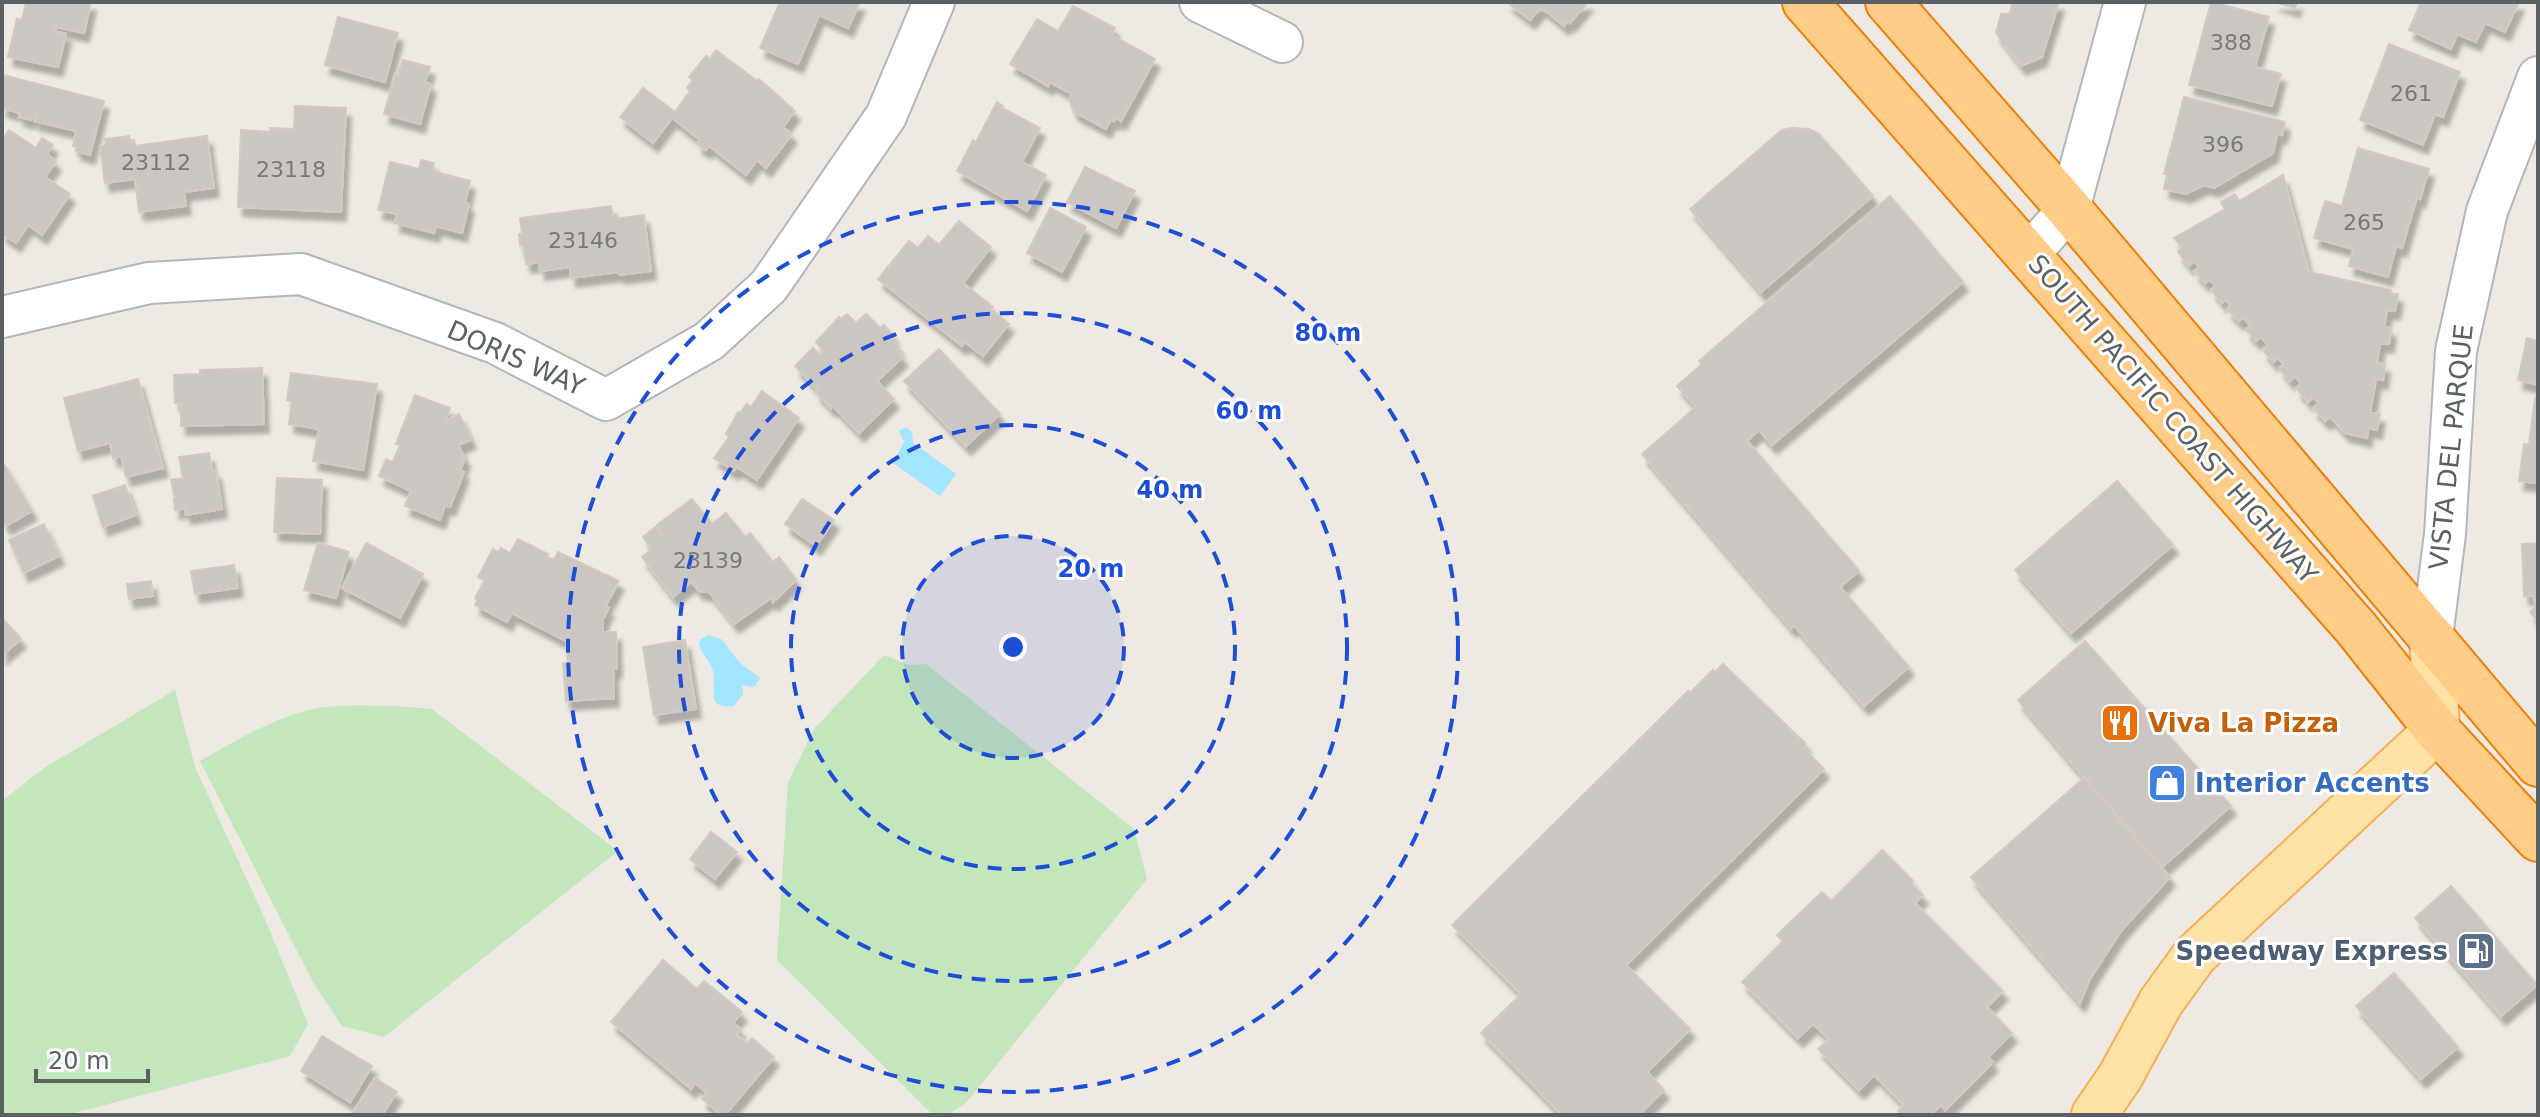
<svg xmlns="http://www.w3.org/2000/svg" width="2540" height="1117" font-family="'DejaVu Sans',sans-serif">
  <defs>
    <filter id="shadow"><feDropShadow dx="5" dy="9" stdDeviation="2" flood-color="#0004"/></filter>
  </defs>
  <rect width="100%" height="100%" fill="#eee9e2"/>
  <!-- green -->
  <path fill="#c4e6bd" d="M884,655L909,665L926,664L1134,829L1147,879L966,1103L947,1115H933L777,960L788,782L814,729Z
    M175,690L195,767L265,919L308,1024L290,1056L67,1115H2V801L44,768Z
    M395,706L432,709L618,851L384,1037L342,1026L314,984L200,761C232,743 265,723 301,712C330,703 364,706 395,706Z"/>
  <!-- water -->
  <path fill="#a1e5ff" d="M906,427L912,432L913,443L956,474L940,496L893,463L904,442L899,431Z
    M708,635L721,639L740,663L760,678L754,687L742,685L743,694L734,706C702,710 719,684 712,668C708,659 701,653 699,644L700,640Z"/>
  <!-- building -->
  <path fill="#cbc6c1" stroke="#d2cac0" stroke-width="2" filter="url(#shadow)" d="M26,2H91L84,33L56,27L55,31L66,34L58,67L8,57L17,19L22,20Z
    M780,2H860L848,28L819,15L798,64L760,48Z
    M1507,2H1588L1570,23L1568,21L1564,26L1541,7L1530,20Z
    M2012,2H2059L2042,57L2021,66L1996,33L2001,14H2010Z
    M2211,2L2269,17L2255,67L2281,74L2272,106L2189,85Z
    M2274,2H2297L2295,8Z
    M2421,2H2519L2505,32L2485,23L2476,42L2457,34L2451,49L2409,30Z
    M1073,6L1115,28L1111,35L1155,59L1121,121L1116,118L1114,121L1111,119L1106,129L1074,112L1069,99L1072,94L1050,82L1048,86L1010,64L1037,19L1058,31Z
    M338,17L398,33L385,82L325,65Z
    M2389,44L2460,72L2443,117L2435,114L2423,145L2360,120Z
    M716,50L757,81L759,79L795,111L783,127L792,134L766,168L757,160L746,175L709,146L706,150L697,144L700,140L672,118L653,143L620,117L643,88L675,112L690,91L687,88L693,80L689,77L706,56L710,59Z
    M403,60L430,67L425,82L431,84L420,124L384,114L395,74L398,75Z
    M3,75L104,101L90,155L76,151L77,147L73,146L76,131L34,121L36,116L32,115L31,120L19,117L20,113L2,108Z
    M2184,97L2285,122L2282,135L2277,134L2273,153L2214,188L2204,185L2186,194L2164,189L2167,174H2164Z
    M997,102L1003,106L1002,108L1040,128L1022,162L1046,175L1027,211L957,171L973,140L976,142Z
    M295,106L346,108L341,212L238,207L241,130L270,132V128L294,129Z
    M1792,128L1809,129L1819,134L1873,196L1761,292L1690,209L1782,130Z
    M9,130L36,148L42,138L53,145L47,154L56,162L45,177L70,194L42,235L28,225L16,243L2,234V140Z
    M129,136L130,141L134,140L135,146L207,136L214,188L184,192L186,206L139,212L135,179L105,183L100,146L106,145L105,139Z
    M2358,148L2429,169L2420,199L2417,197L2402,248L2396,246L2388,277L2349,266L2353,249L2314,238L2325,201L2342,206Z
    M421,160L434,163L432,171L470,181L465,203L469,204L462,233L436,226L434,233L395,223L397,214L378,210L390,162L419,169Z
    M1085,167L1135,191L1116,228L1067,202Z
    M2283,175L2309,272L2391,290L2390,293L2398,294L2395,311L2387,310L2384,327L2391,328L2389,344L2380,343L2377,363L2385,364L2383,380L2376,379L2370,413L2380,414L2377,430L2368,428L2367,438L2345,433L2330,417L2325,421L2313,408L2319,403L2313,397L2308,402L2296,388L2301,384L2295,376L2290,381L2279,368L2284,364L2278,358L2273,362L2263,350L2268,345L2261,337L2256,341L2246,330L2250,326L2243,317L2239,321L2227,309L2231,305L2226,300L2222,303L2211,290L2216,286L2209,279L2205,283L2194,271L2199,267L2194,261L2189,266L2178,252L2183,248L2174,238L2225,209L2221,202L2235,194L2239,201Z
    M1890,196L1963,282L1772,445L1759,430L1747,441L1859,571L1840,587L1909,667L1864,706L1794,625L1791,628L1642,454L1696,407L1677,386L1702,364L1699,361Z
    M611,206L613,219L644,215L651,271L620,275L619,272L571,278L570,267L540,271L539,262L526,264L523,245L520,246L519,234H522L520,218Z
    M1050,208L1086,227L1062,272L1027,253Z
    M959,221L991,247L963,283L993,307L991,309L1009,324L983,356L965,342L962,346L878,279L909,241L918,248L928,236L939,245Z
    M847,314L856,323L866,314L880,328L884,325L894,336L891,339L899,347L896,350L903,357L877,381L894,399L859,433L833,406L831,408L816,392L818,390L795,366L813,348L820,355L824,351L816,342L839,317L841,319Z
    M2527,338L2538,341V385L2518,380Z
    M939,349L1000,414L966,446L904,381Z
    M262,368L264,424L181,426V402L175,403L174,375L200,374V370Z
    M291,373L377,384L363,470L313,461L319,429L289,424L292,401L287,400Z
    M138,379L163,468L126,477L121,456L113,458L110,443L78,451L64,398Z
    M762,391L799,418L757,480L737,467L734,471L714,458L729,437L726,434L738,412L740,413L747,404L751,407Z
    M415,395L450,408L445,421L459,414L471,440L458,445L465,459L460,470L464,472L450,507L445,505L440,520L405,506L411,491L379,476L386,459L393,462L400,445L396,444Z
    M2535,398H2538V483L2519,481L2524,444H2529Z
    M209,453L212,471L216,470L222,509L186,515L185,508L175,510L174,498H177V495H174L171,480L183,478L179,457Z
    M2,461L32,511L6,526L2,519Z
    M277,478L322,480L320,534L274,532Z
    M2117,481L2173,545L2071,633L2015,570Z
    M125,485L136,515L103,527L93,496Z
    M692,499L712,524L726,513L745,537L750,533L773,562L779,557L796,580L773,602L771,598L734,624L709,592L699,591L691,582L673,597L642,557L652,549L643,537L656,527L664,539L666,537L657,525Z
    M802,499L834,520L816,546L785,524Z
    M44,524L59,556L24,573L9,540Z
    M518,539L548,554L547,557L554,560L558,552L619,581L605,607L609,608L603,619V632H616L617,669H613L614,698L566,701L563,663H568L566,641L512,613L507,622L475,605L477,600L475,598L485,580L478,577L493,549L498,552L501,548L510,553Z
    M318,543L349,552L336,598L304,590Z
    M366,543L423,574L400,618L342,588Z
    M2538,543V621L2530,612L2536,607L2533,596H2524L2522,544Z
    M234,565L238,588L195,594L191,571Z
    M151,581L153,596L129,599L127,584Z
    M2,618L21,639L2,655Z
    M685,640L696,709L654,715L643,647Z
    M2085,641L2231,806L2161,868L2018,700Z
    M1723,664L1806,744L1803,748L1824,769L1626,965L1690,1029L1647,1072L1664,1090L1639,1115H1562L1481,1033L1521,994L1452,925L1688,691L1690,693L1713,670L1715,672Z
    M2085,777L2170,877L2121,931L2090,979L2080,1003L1971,877Z
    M711,832L737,852L715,879L690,859Z
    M1882,850L1913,881L1911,883L1923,895L1915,903L2003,991L1987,1007L2012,1033L1988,1057L1993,1062L1945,1110L1941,1105L1930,1115H1902L1898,1111L1904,1105L1874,1075L1859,1090L1818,1049L1829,1039L1813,1024L1798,1038L1742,982L1783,941L1777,935L1822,892L1831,901Z
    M2451,886L2537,985L2501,1016L2415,918Z
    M663,960L697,989L704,981L742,1012L733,1023L741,1029L736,1034L747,1043L752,1038L774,1057L725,1115H721L702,1099L707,1093L695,1083L691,1089L611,1022Z
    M2394,973L2458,1047L2421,1079L2356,1006Z
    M322,1036L372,1066L350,1102L301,1071Z
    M375,1078L397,1092L382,1115H351Z"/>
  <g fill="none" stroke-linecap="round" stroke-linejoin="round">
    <defs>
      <path id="minor" d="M1200,2L1282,42
        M2028,255L2069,209L2125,2
        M2,317L149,283L301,274L495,343L606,400L709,341L769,286L886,116L934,2
        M2432,637L2445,534L2456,351L2487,211L2538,77"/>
      <path id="major" d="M2094,1115L2120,1077L2161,1002L2195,955L2437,730L2432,637"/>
      <path id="highway" d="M1805,2L2356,628L2437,730L2538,839
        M1888,2L2069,209L2538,764"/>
    </defs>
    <!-- minor casing -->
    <use href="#minor" stroke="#b3b6ba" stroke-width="44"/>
    <!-- major casing -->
    <use href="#major" stroke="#f5ae54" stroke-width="48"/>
    <!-- highway casing -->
    <use href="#highway" stroke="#f07e00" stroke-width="48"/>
    <!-- minor -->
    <use href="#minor" stroke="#fff" stroke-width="40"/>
    <!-- major -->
    <use href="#major" stroke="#ffe2a6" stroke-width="44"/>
    <!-- highway -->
    <use href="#highway" stroke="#ffcd88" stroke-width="44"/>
  </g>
  <!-- distance rings -->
  <circle cx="1013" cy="647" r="111" fill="#1d4ed8" fill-opacity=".12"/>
  <g fill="none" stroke="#1d4ed8" stroke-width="4" stroke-dasharray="14 10">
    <circle cx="1013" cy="647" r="111"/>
    <circle cx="1013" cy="647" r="222"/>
    <circle cx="1013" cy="647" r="334"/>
    <circle cx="1013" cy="647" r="445"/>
  </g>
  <!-- icons -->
  <defs>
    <symbol id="restaurant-square" viewBox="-11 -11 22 22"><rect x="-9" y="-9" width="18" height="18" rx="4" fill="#e8710a" stroke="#fff"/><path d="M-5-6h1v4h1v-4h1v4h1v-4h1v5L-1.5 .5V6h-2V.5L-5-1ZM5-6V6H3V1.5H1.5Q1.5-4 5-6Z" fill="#fff"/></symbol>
    <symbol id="shop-square" viewBox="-11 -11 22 22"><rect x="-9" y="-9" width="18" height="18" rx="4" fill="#3f7fe0" stroke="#fff"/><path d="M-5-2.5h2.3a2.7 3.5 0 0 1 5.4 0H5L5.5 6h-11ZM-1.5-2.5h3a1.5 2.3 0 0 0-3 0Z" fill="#fff"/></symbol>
    <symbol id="fuel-square" viewBox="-11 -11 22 22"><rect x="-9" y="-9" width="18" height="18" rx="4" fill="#5c6f8a" stroke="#fff"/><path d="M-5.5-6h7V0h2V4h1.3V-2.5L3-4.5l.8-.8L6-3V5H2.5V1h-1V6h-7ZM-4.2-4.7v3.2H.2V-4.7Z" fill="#fff"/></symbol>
  </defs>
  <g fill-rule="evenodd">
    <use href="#restaurant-square" x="2098" y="701" width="44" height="44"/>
    <use href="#shop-square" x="2145" y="761" width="44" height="44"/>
    <use href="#fuel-square" x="2454" y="929" width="44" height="44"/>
  </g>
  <g text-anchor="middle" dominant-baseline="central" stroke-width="6" stroke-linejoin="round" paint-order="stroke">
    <!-- number labels -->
    <g font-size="22" fill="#767a7a">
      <text x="2231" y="42">388</text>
      <text x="2411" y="93">261</text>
      <text x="2223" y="144">396</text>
      <text x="156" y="162">23112</text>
      <text x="291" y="169">23118</text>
      <text x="2364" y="222">265</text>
      <text x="583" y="240">23146</text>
      <text x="708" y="560">23139</text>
    </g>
    <!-- street labels -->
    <g font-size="26" fill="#5a6063" stroke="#fff">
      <text transform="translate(516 358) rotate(24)">DORIS WAY</text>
      <text transform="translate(2173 419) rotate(49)">SOUTH PACIFIC COAST HIGHWAY</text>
      <text transform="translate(2451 447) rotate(-84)">VISTA DEL PARQUE</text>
    </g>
    <!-- food labels -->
    <g font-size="26" font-weight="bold" fill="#c56008" stroke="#fff" text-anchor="start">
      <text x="2148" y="723">Viva La Pizza</text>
    </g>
    <!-- shop labels -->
    <g font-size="26" font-weight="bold" fill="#366cbe" stroke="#fff" text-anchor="start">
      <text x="2195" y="783">Interior Accents</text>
    </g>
    <!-- service labels -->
    <g font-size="26" font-weight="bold" fill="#4e5e75" stroke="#fff" text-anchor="end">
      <text x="2448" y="951">Speedway Express</text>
    </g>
  </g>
  <circle cx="1013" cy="647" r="12" fill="#1d4ed8" stroke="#fff" stroke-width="4"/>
  <g font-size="24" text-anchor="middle" font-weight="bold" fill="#1d4ed8" stroke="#fff" stroke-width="6" stroke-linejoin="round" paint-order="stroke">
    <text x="1328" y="341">80 m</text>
    <text x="1249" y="419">60 m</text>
    <text x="1170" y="498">40 m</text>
    <text x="1091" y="577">20 m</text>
  </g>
  <!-- border -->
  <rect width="2540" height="1117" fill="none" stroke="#5a6063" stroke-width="8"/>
  <!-- scale -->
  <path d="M36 1069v12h112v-12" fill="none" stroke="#5a6063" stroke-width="4"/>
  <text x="48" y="1069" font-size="24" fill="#5a6063" stroke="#ffffff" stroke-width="6" paint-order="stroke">20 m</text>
</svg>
